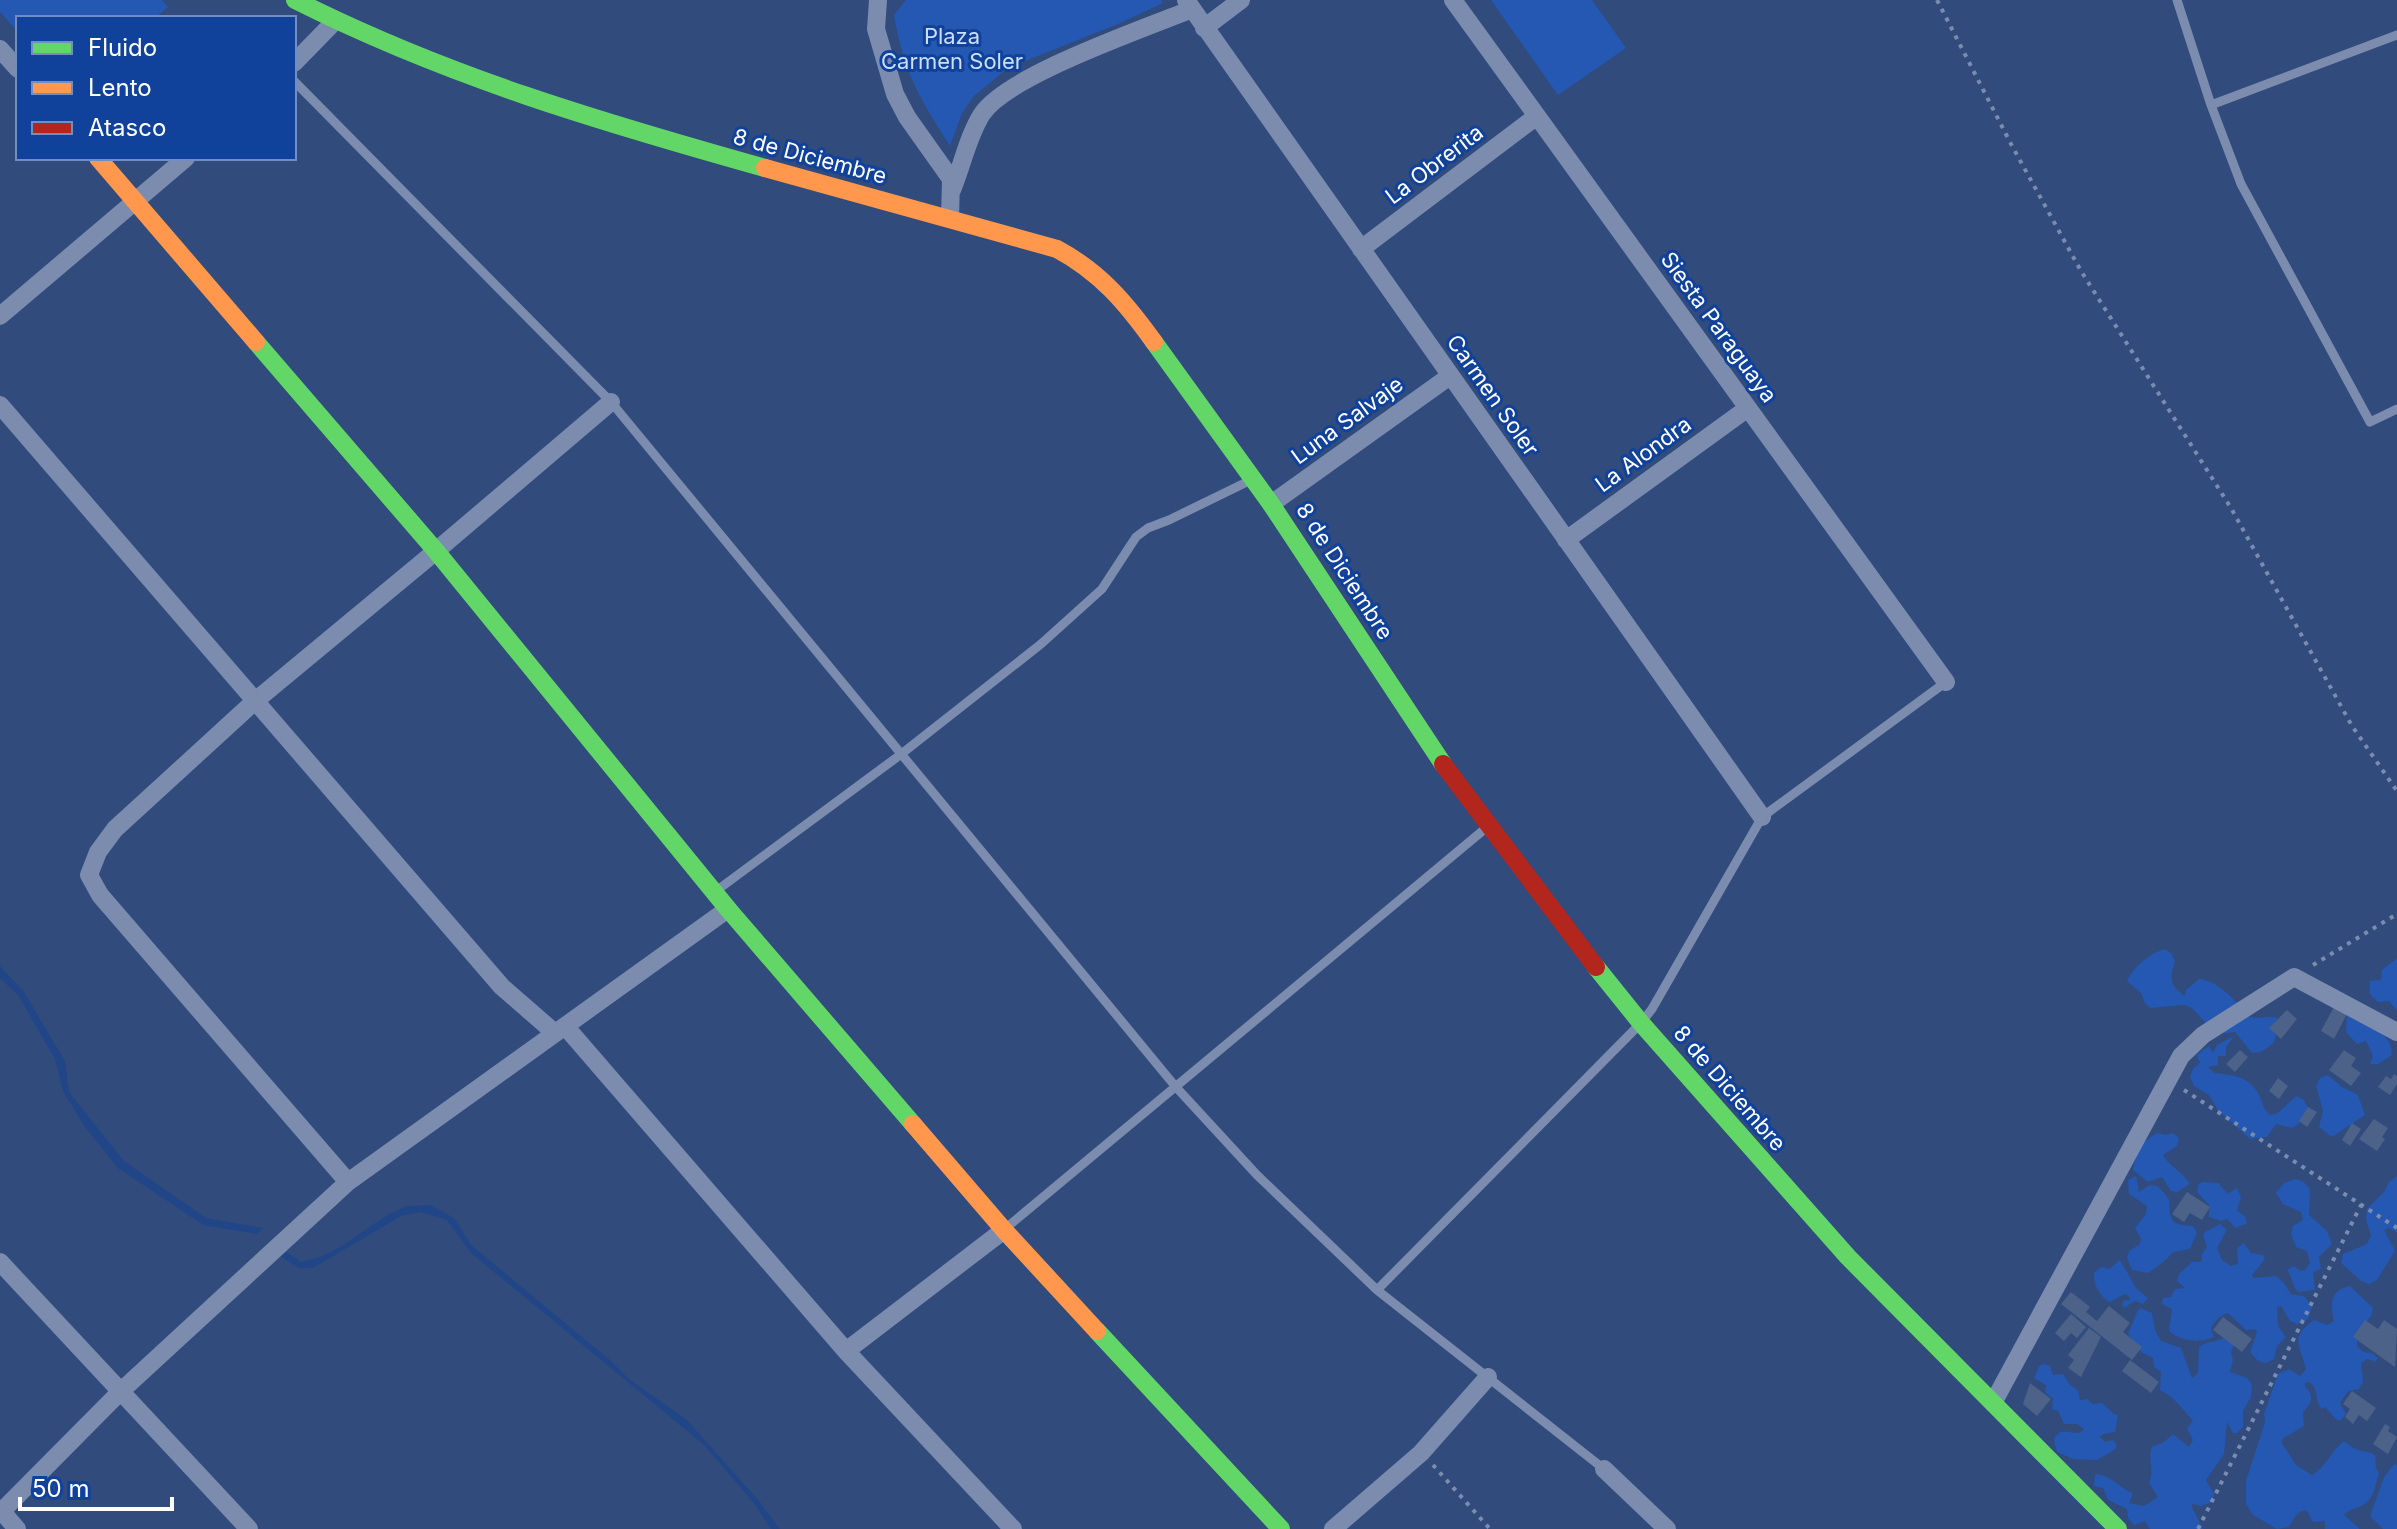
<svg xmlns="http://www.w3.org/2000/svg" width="2397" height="1529" font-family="Inter,sans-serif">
  <rect width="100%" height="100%" fill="#304b7c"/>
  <!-- green -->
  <path fill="#2458b2" d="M0,0H162L168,7L155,18H18V32L0,12Z
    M906,0H1161L1163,3L1118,24L1008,68L974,96L962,113L950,146C919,97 904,73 894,15Z
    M1491,0H1592L1626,48L1558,95Z
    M2165,949L2172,954L2175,962C2169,978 2170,986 2185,996L2186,990L2199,979C2213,980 2226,991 2236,1002C2240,1006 2243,1013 2248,1016C2257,1021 2269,1014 2279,1019L2274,1043L2261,1052L2252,1053L2235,1032L2216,1034L2192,1008L2184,1005L2150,1008L2144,1002L2142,994L2127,981C2133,967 2150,953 2165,949Z
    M2397,958V1011L2389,1001L2378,1002L2370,994V981L2381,980L2382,970Z
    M2347,1014C2366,1024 2392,1031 2392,1055L2378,1064H2370L2373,1056L2366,1041L2357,1044L2346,1032Z
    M2234,1036L2226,1047V1056H2218V1065L2208,1067L2214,1073C2233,1075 2251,1076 2260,1097C2263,1105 2263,1109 2270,1115L2278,1113L2296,1096L2304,1100L2310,1112L2306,1119L2292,1128L2276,1124L2267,1137L2250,1139L2218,1110L2209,1095L2194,1086L2190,1077L2193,1069L2200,1063L2196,1055L2209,1046L2213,1053L2217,1045Z
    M2328,1075L2342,1087L2358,1095L2365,1115L2332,1137L2319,1127L2323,1111L2316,1086L2320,1078Z
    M2157,1133L2165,1135L2173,1133L2179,1138L2177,1146L2163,1155C2170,1167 2183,1172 2190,1184L2177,1192L2171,1191L2162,1177L2148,1182L2133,1170C2136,1154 2142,1140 2157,1133Z
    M2136,1176L2139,1192L2150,1185L2158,1186L2169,1199C2170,1221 2170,1225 2193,1226L2197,1233L2190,1249L2173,1252C2170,1257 2154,1270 2148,1273L2132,1270L2127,1258L2129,1251L2140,1244L2141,1239L2135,1228L2146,1214L2147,1206L2129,1194L2128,1180Z
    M2397,1176V1232L2388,1228L2384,1230L2395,1251L2377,1280L2369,1284L2361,1281L2341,1263L2343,1254L2367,1244L2371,1236L2366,1219L2367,1209L2385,1191L2388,1183Z
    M2296,1179L2304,1182L2310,1189L2309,1215L2327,1231L2332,1244L2319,1257L2321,1269L2313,1272L2315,1290L2298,1292C2291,1284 2293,1278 2287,1270L2294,1266L2301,1271L2305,1270L2310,1263L2307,1251L2296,1247L2291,1234L2293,1226L2303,1220L2301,1212L2283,1204L2276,1193L2284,1183Z
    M2202,1182L2218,1183L2228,1194L2237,1188L2241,1197L2237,1211L2245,1216L2247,1223L2236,1228L2227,1219L2221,1221L2209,1217V1205L2197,1192L2198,1185Z
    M2220,1224L2227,1230L2217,1248L2222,1260L2231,1266L2238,1264L2237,1248L2244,1243L2251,1253L2263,1255L2265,1259L2252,1275L2254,1278L2276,1276L2284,1283L2291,1294L2304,1296L2312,1306L2309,1318L2297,1324L2290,1321L2281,1306L2277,1307L2278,1326L2286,1337L2277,1346L2274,1359L2266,1363L2258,1361L2250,1352L2257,1332L2255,1329L2246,1330L2228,1313C2220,1315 2215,1321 2211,1328L2214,1337C2200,1343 2181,1342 2169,1331L2172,1309L2162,1304L2163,1298L2171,1297L2175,1289L2185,1288L2177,1281L2179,1274L2192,1262H2201L2202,1254L2207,1247L2203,1236L2205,1232Z
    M2120,1260L2136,1288L2148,1298L2143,1304L2135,1301L2124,1308L2122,1304L2124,1300H2130L2129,1296L2125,1294L2110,1302C2100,1297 2093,1284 2094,1273L2101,1267L2109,1269Z
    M2350,1286L2373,1308L2371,1316L2357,1333V1346L2363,1352L2372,1353L2378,1358L2375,1362L2367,1359L2361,1363L2363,1381L2359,1389L2348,1391L2340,1403L2346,1414L2341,1420H2337L2325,1407L2322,1409C2314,1401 2320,1390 2309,1382L2305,1383V1387C2315,1396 2312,1403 2303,1412L2304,1426L2282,1439V1443L2296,1465L2312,1475C2325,1468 2331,1451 2344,1441C2359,1454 2361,1448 2375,1455L2376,1468L2379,1473C2376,1484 2374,1499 2363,1505C2355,1510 2350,1508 2344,1515L2360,1529H2325V1521L2313,1522L2307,1511C2297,1509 2294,1519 2289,1527L2277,1529L2253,1515L2246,1504V1481L2265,1422L2264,1414L2278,1374L2289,1369L2300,1376L2306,1369C2300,1346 2289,1337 2314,1320L2327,1325L2334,1321C2330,1305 2329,1290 2350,1286Z
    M2141,1308L2152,1313L2155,1330L2161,1341L2181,1348L2192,1378L2198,1373L2199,1347C2208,1340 2216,1343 2226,1337L2234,1345L2231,1352L2233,1360L2230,1372L2247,1378L2252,1384L2251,1397L2243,1411V1427L2237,1433H2233L2227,1422L2224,1454L2206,1480L2214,1494L2213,1502L2201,1506L2192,1504V1507L2203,1529H2150L2145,1521L2134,1525L2128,1518L2127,1509L2108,1500L2103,1488L2094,1486L2095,1474C2110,1474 2119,1488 2133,1493L2129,1503L2144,1506L2158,1497L2149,1483C2155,1469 2147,1459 2152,1447L2164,1442L2173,1434L2189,1447L2193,1440L2187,1428L2193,1421C2192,1419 2173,1398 2171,1397C2168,1394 2164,1393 2160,1390L2161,1372L2154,1367L2153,1358L2141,1352L2128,1334L2138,1310Z
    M2044,1364L2050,1366L2053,1375L2063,1374L2070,1385L2078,1390L2080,1400L2087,1399L2093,1404L2102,1403L2114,1414L2118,1415L2115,1432L2103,1434L2100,1437L2105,1442L2113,1440L2116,1443V1449L2097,1460L2073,1459L2057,1452L2054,1440C2060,1426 2069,1434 2080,1433L2084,1429L2077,1424H2064L2058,1411L2052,1409L2053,1399L2045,1392L2046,1385L2034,1378L2039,1366Z
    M2394,1464L2397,1465V1529H2383L2370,1516L2384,1477Z"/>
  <!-- water -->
  <path fill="#214688" d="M0,966L24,992L65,1061L69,1092L124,1161L206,1218L263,1228L257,1234L203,1225L118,1168L85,1127L63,1091L55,1059L18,995L0,978Z
    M431,1205L455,1219L471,1245L611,1361L629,1379L687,1420L759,1501L780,1529H771L753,1502L703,1444L470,1252L447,1220L421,1212L401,1216L313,1268H299L277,1254L282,1249L301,1262L320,1257L342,1246L387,1215L407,1206Z"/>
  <!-- building -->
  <path fill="#4c6289" d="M2334,1007L2347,1014L2334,1039L2321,1031Z
    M2287,1010L2297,1019L2281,1039L2269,1028Z
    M2240,1050L2248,1057L2235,1072L2226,1064Z
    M2344,1050L2356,1058L2351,1066L2361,1073L2351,1086L2329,1070Z
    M2394,1074L2397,1076V1084L2390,1095L2378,1087L2386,1076L2391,1079Z
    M2278,1078L2288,1086L2279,1099L2269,1091Z
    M2308,1107L2317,1112L2307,1127L2299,1121Z
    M2374,1119L2388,1128L2382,1137L2385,1139L2377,1151L2359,1139Z
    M2352,1123L2361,1129L2350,1146L2342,1140Z
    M2187,1192L2210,1207L2202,1220L2190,1213L2184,1222L2172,1214Z
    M2071,1292L2090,1307L2086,1312L2097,1321L2109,1306L2130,1323L2123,1332L2142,1347L2132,1360L2061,1304Z
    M2071,1314L2086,1327L2077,1338L2071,1333L2064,1341L2055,1333Z
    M2223,1317L2252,1339L2242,1352L2213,1330Z
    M2365,1320L2378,1329L2384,1320L2397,1329L2395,1367L2353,1337Z
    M2089,1328L2101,1337L2081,1377L2068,1368L2074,1360L2068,1355Z
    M2130,1360L2159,1382L2151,1393L2122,1371Z
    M2030,1383L2051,1399L2037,1416L2023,1404Z
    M2352,1391L2376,1408L2367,1421L2359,1415L2353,1424L2345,1417L2350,1409L2343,1404Z
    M2385,1424L2390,1427L2388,1431L2397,1437L2388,1454L2373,1444Z"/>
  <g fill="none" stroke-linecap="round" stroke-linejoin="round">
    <!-- path -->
    <path stroke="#7b8cae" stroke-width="4" stroke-dasharray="4 6" stroke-linecap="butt" d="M1937,0L2011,144L2081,271L2231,508L2352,726L2397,791
      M2313,965L2397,914
      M2184,1090L2397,1228
      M1433,1465L1490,1529
      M2198,1529L2361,1205"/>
    <!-- lane -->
    <path stroke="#7b8cae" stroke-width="9" d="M2177,0L2211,105L2241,184L2370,422L2397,409
      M294,81L611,402L1175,1086L1257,1175L1377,1290L1604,1469
      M2211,105L2397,35
      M716,891L900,755L1041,644L1102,589L1136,537L1148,528L1169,520L1251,480
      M1006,1228L1486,828
      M1377,1290L1641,1023L1652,1009L1762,817L1946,682"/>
    <!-- street -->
    <path stroke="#7b8cae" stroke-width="18" d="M878,0L876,29L895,94L907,117L951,179L950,218
      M1186,0L1762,817
      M1453,0L1946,682
      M1204,28L1241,0
      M0,49L18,69
      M294,63L335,21
      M952,190C962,166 968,136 982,114C1008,75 1144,29 1192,9
      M1361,249L1537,116
      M0,316L186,158
      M0,405L502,987L555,1033
      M1271,504L1450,376
      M1566,540L1748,408
      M565,1026L846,1351L1013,1529
      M348,1182L100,895L89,875L98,852L115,829L255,701L436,551L611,402
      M0,1262L249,1529
      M846,1351L1004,1230
      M1993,1403L2181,1056L2203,1035L2294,977L2397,1032
      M1604,1469L1667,1529
      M0,1509L17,1529
      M2,1511L120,1392L348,1182L728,909
      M1333,1529L1421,1453L1488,1377"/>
    <!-- fast -->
    <path stroke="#63d668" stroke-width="18" d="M295,0C448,77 601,122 765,168
      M256,342L436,551L728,909L913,1124
      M1154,342L1271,504L1443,764
      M1596,967L1641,1023L1848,1257L2118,1529
      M1097,1331L1281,1529"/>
    <!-- slow -->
    <path stroke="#ff974d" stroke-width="18" d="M98,158L256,342
      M765,168L1057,249C1100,272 1126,303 1154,342
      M913,1124L1004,1230L1097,1331"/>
    <!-- jam -->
    <path stroke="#b3261e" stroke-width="18" d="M1443,764L1596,967"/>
  </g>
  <g text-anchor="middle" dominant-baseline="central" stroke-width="6" stroke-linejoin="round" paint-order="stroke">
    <!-- park labels -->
    <g font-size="22" fill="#ccdffe" stroke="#10429c">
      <text x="952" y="36">Plaza<tspan x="952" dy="25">Carmen Soler</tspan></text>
    </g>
    <!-- street labels -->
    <g font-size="22" fill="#fff" stroke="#10429c">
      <text transform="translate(810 156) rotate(15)">8 de Diciembre</text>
      <text transform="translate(1434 164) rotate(-37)">La Obrerita</text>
      <text transform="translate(1719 327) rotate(54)">Siesta Paraguaya</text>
      <text transform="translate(1493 395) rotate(55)">Carmen Soler</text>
      <text transform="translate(1347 420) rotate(-36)">Luna Salvaje</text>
      <text transform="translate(1643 454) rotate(-36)">La Alondra</text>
      <text transform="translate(1345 571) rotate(57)">8 de Diciembre</text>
      <text transform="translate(1730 1088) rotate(49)">8 de Diciembre</text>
    </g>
  </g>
  <!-- legend -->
  <rect x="16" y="16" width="280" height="144" fill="#10429c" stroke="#708ec4" stroke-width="2"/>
  <rect x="32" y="42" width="40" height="12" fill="#63d668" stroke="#708ec4" stroke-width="2"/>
  <text x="88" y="56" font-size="24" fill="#ffffff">Fluido</text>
  <rect x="32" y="82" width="40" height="12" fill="#ff974d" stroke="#708ec4" stroke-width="2"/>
  <text x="88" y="96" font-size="24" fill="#ffffff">Lento</text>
  <rect x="32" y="122" width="40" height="12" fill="#b3261e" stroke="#708ec4" stroke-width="2"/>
  <text x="88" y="136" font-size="24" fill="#ffffff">Atasco</text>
  <!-- scale -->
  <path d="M20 1497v12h152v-12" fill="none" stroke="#ffffff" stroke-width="4"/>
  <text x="32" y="1497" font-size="24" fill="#ffffff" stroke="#10429c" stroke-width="6" paint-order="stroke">50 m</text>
</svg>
